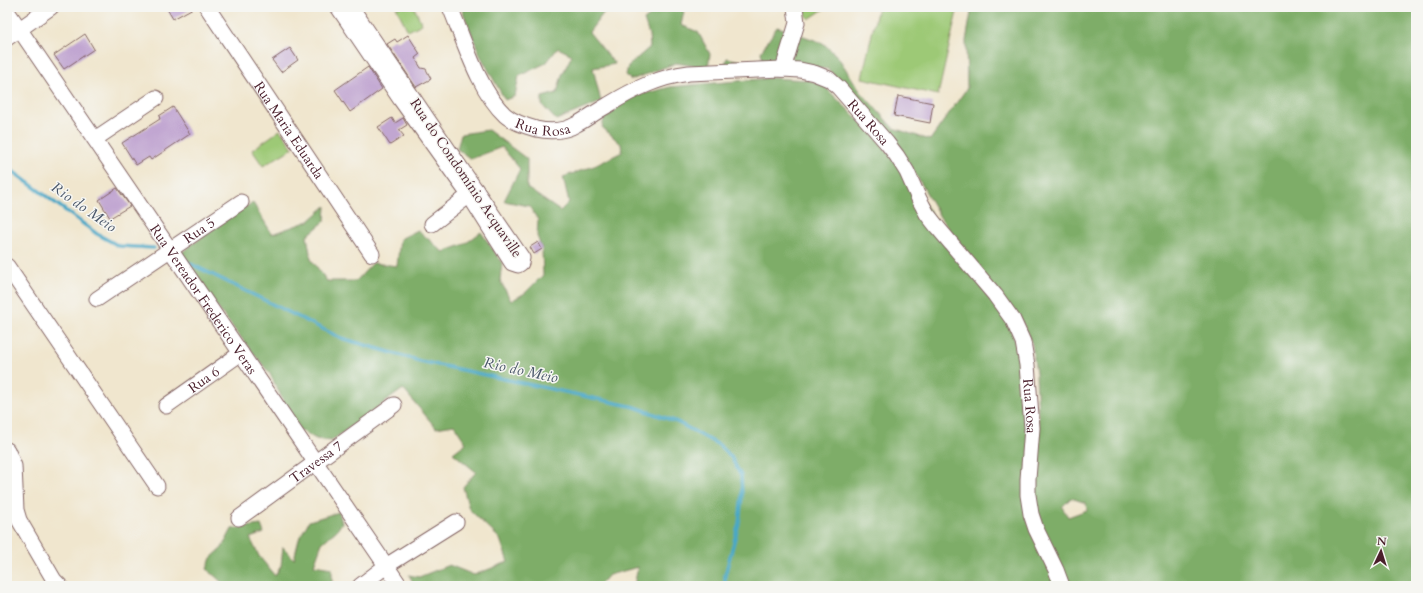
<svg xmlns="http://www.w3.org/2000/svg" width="1423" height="593" font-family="Cardo,serif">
  <rect width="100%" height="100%" fill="#f6f6f2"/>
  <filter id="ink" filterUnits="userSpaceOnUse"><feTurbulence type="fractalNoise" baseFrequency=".025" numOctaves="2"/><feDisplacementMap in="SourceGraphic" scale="8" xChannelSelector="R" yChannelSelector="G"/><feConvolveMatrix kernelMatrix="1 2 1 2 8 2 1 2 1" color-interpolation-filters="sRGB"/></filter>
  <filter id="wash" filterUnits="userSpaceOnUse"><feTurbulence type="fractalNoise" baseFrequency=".012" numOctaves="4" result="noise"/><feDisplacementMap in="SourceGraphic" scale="16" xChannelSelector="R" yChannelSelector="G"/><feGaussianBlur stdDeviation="0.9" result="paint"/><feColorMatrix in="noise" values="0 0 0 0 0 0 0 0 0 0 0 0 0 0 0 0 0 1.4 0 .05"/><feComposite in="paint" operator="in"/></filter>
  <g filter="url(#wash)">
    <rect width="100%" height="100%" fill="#f0e6ce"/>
    <!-- green -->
    <path fill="#9dc976" stroke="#747450" d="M396,7H414L422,24L408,31Z
      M802,7H827L809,19Z
      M878,7H958L938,95L862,78Z
      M280,130L293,148L263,166L252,150Z"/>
    <!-- forest -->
    <path fill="#7ead67" stroke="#646649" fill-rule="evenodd" d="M461,7H484L488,9L490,7H608L589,32L615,64L593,68L601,102L556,120L542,105V97L557,93L562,75L572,55L558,48L546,63L519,76L515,96L505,100L480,55Z
      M662,7H685L681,25L698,32L710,54L708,68L676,63L631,80L626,75L628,66L650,47L649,35L644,20Z
      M972,7H1416V586H634L638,567L609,575L599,586H415L409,575L419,577L449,565L474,575L508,562L500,539L469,509L463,487L476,472L453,453L466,443L454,425L436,428L403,389L331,441L316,439L290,424L283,400L270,374L193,277L181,253L239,210L253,203L272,234L309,221L326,206L325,221L307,236L311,259L327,281H356L373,263L397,266L400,239L418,230L443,252L465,244L481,232L502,263L500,280L511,301L525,293L543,275L542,249L537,236L538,220L529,206L504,201L520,169L502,147L471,159L457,149L461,134L488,130L527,159V188L560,211L569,202L563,177L594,166L622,152L621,144L602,127L604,119L632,97L670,87L771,78L809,80L823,85L878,139L1005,315L1024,364L1034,467L1039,434L1036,373L1032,344L1020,317L991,286L940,217L922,185L900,150L828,69L797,66L791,60L798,34L823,43L838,57L860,91L893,128L930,140L967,88L966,41ZM1071,498L1086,503L1087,510L1068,517L1062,507Z
      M777,27L784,29L780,53L774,66L724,68L727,58L748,63L763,60L761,52Z
      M339,512L342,523L337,530L322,543L314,565L332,568V586H226L207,569L211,558L222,548L232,529L261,525L264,533L250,538L259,556L275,576L281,566L283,547L294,559L299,539L309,521Z"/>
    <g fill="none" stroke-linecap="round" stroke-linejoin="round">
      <!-- stream -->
      <path stroke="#48a8c7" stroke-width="3.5" d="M7,167L97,234L119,246L154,248
        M183,260L341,338L420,361L635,407L677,422L719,445L731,457L741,476L742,495L739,523L725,575V586"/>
    </g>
    <g id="blocks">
      <!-- building -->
      <path fill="#c1a6d1" d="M166,7H195L173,19Z
        M85,34L94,49L64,69L54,55Z
        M408,35L420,54L415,58L421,68L426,69L431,79L416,87L387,44L395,39L397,42Z
        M290,48L298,60L281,72L272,60Z
        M368,67L382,89L350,112L335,90Z
        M898,96L933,103L930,123L894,116Z
        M173,107L190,134L151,160L149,157L136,165L122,143L160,119L159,116Z
        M392,118L395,123L403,118L407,125L399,130L404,136L390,145L378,127Z
        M117,188L130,206L110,218L99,200Z
        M538,242L542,249L534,254L530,247Z"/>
    </g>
  </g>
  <g filter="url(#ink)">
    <use href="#blocks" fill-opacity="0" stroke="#846564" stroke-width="1"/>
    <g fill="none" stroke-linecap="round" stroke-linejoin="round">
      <defs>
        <g id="minor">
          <path id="s1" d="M207,7L372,254"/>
          <path d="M338,7L401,100L469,195L512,263L518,265L521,263L522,258L351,7"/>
          <path id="s2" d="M450,7C464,40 479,91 505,115C513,122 525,126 536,129C550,132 564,132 577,124C588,118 597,111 608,105C634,89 659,77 689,73L783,69L800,70L814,73L829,79L839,88L887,143L897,156L907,172L919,199L927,214L938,228L995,295L1013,320L1023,342L1027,365L1032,428L1028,479V495L1031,514L1036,529L1056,570L1062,586"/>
          <path id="s3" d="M7,11L400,586"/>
          <path d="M7,38L51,7"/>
          <path d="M783,69L797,23L795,7"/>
          <path d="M95,139L156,98"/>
          <path d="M432,224L476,190"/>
          <path d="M7,266L157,486"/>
          <path id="s4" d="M97,299L241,202"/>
          <path id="s5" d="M166,406L241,353"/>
          <path d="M7,450L14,466L16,510L19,520L54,580L60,586"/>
          <path id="s6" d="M239,518L394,405"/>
          <path d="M360,586L386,566L456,522"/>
        </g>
      </defs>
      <!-- minor casing -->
      <use href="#minor" stroke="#846564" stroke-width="17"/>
      <!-- minor -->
      <use href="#minor" stroke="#fff" stroke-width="15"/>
    </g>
  </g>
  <g text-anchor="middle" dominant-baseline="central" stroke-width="3" stroke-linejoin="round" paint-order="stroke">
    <!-- street labels -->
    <g font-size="14" fill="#4a1f2b" stroke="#f6f6f2">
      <text stroke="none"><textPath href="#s2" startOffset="523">Rua Rosa</textPath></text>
      <text stroke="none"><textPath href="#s2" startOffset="163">Rua Rosa</textPath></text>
      <text stroke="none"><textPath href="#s1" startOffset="148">Rua Maria Eduarda</textPath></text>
      <text transform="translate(466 178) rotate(56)">Rua do Condomínio Acquaville</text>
      <text stroke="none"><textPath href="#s4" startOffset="123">Rua 5</textPath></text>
      <text stroke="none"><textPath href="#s3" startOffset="349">Rua Vereador Frederico Veras</textPath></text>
      <text stroke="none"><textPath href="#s5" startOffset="46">Rua 6</textPath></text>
      <text stroke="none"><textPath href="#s2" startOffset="858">Rua Rosa</textPath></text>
      <text stroke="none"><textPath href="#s6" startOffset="95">Travessa 7</textPath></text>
    </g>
    <!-- water labels -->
    <g font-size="15" font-style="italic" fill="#495669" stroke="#f6f6f2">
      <text transform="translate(84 207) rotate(35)">Rio do Meio</text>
      <text transform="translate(521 370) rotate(12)">Rio do Meio</text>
    </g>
  </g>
  <!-- margin -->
  <rect width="1423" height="593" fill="none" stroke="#f6f6f2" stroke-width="24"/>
  <!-- north arrow -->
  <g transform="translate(1381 551) rotate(4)" stroke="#f6f6f2" stroke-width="3" paint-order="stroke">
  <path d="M0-3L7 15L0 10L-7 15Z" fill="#4a1f2b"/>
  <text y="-6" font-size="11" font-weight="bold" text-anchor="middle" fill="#4a1f2b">N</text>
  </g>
</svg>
